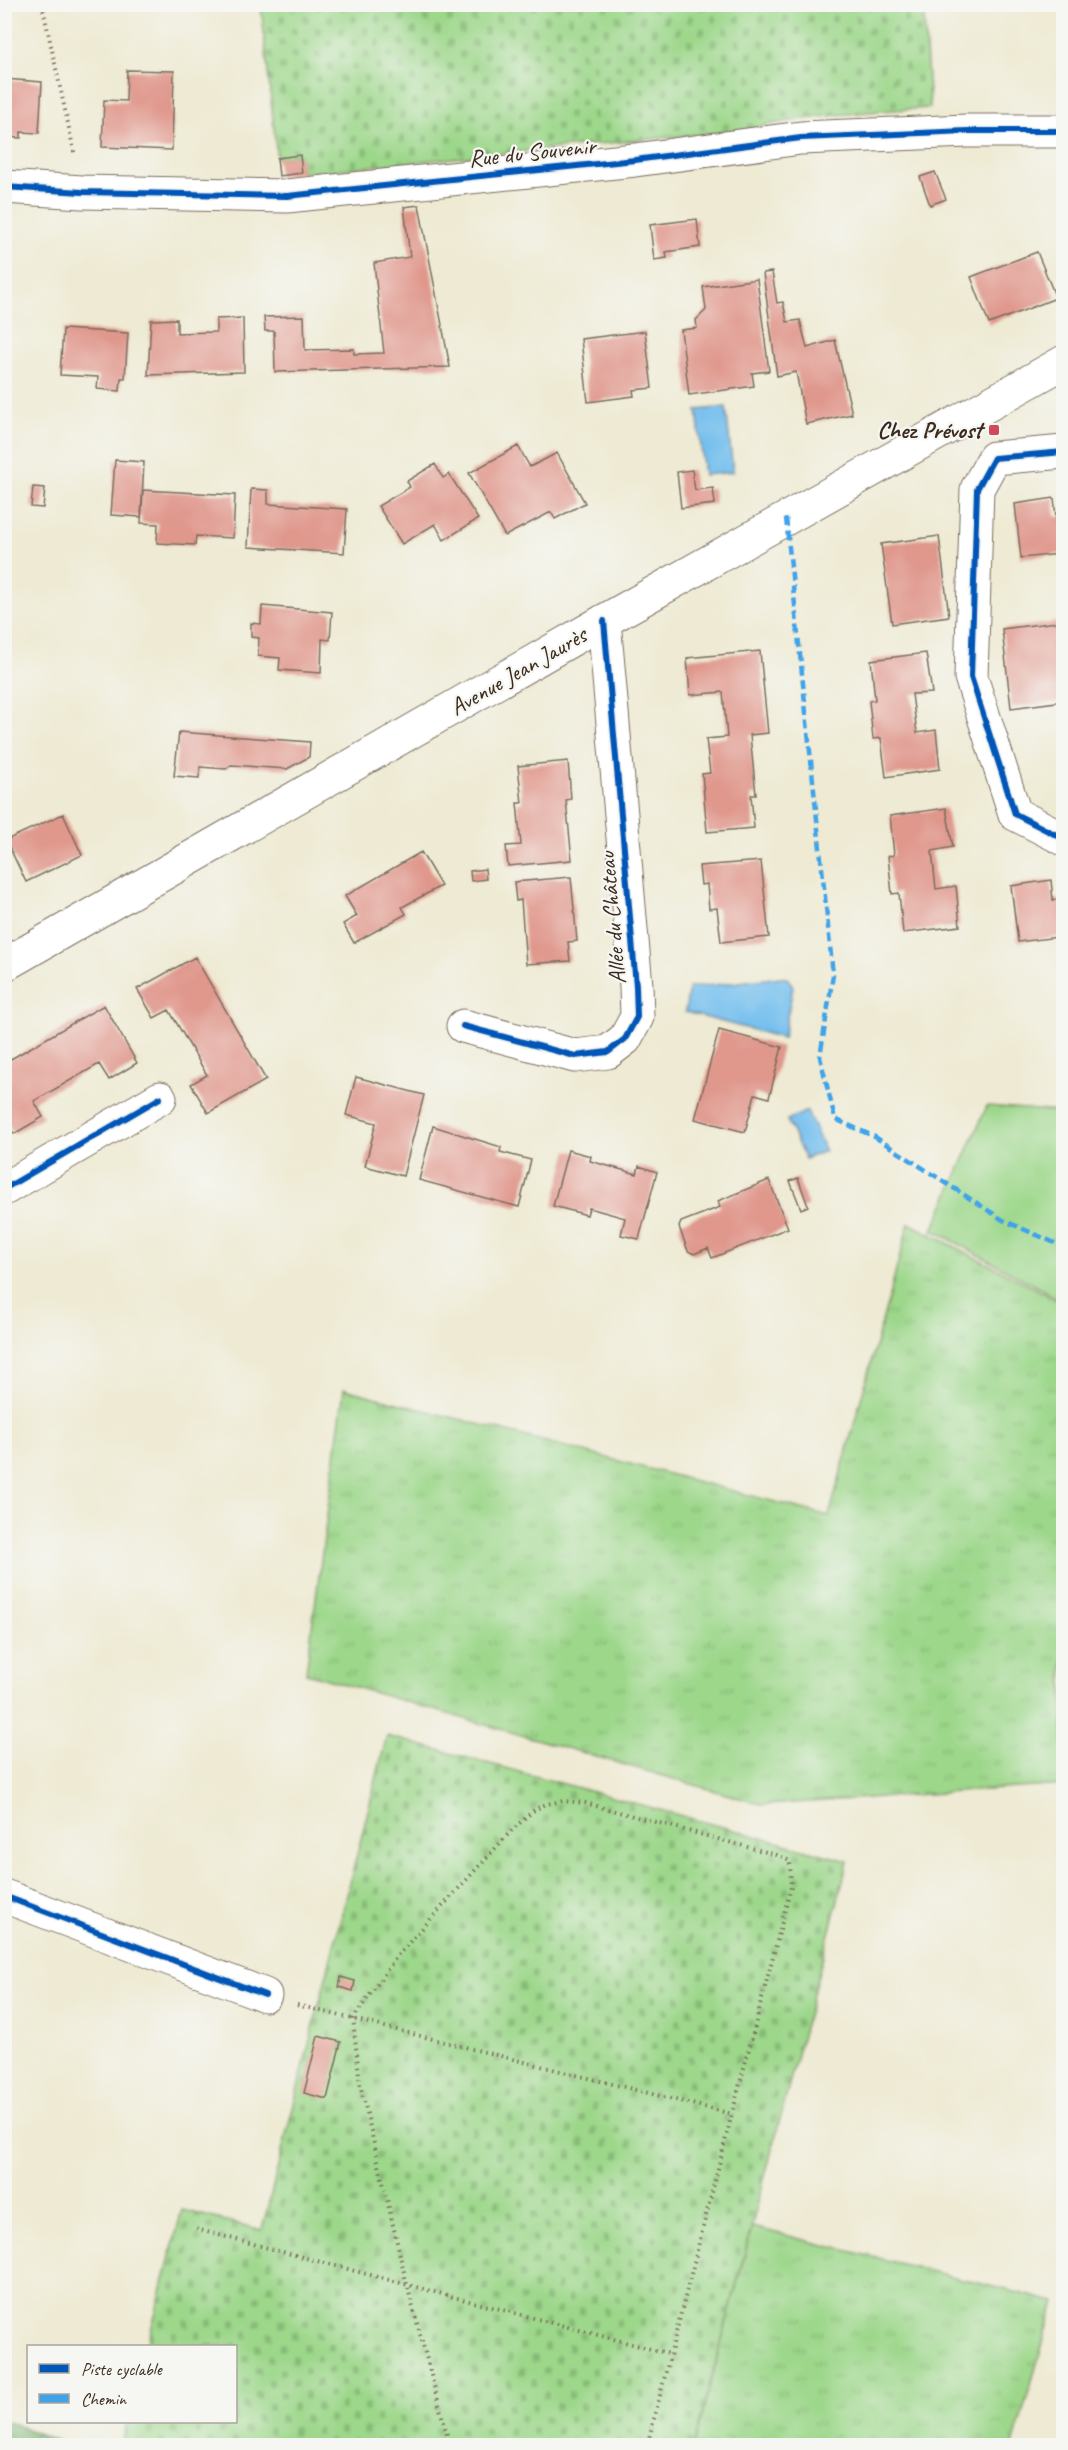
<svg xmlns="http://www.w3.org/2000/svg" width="1068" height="2450" font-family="Caveat,sans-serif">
  <defs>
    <pattern id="grass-tufts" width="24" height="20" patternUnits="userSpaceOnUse" patternTransform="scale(1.5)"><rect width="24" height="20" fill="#9cd78a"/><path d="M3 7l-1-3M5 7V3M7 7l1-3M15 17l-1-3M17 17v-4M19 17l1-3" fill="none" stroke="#87b977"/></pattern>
    <pattern id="forest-crowns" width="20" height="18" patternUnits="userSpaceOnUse" patternTransform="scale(1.5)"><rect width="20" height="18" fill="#7db876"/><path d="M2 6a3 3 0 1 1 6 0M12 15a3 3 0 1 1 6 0" fill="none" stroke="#689660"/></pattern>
    <pattern id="cemetery-stones" width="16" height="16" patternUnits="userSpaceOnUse" patternTransform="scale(1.5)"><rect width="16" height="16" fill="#9cd78a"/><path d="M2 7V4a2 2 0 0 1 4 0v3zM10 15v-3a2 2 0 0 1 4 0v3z" fill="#87b977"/></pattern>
  </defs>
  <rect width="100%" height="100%" fill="#f6f6f2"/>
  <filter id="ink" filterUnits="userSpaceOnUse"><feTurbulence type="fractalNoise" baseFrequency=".0167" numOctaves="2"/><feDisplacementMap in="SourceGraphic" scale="12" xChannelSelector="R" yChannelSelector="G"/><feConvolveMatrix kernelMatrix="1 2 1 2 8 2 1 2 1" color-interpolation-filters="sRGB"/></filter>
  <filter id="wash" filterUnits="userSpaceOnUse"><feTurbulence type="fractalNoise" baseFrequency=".008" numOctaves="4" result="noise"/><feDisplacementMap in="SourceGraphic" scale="24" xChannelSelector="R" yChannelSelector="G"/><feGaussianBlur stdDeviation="1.35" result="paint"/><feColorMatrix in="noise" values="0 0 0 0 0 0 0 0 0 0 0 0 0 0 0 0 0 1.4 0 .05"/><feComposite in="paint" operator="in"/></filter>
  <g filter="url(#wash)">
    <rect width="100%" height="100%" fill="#eeead3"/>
    <!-- grass -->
    <path fill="url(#grass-tufts)" stroke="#6c8054" stroke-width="1.5" d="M909,1223L1063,1303V1785L764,1805L306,1673L344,1389L829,1516Z
      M752,2227L1055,2302L1013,2445L694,2446Z"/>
    <!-- forest -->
    <path fill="url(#forest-crowns)" stroke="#5c714a" stroke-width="1.5" d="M5,2421L70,2445H5Z"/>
    <!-- cemetery -->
    <path fill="url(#cemetery-stones)" stroke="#6c8054" stroke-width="1.5" d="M261,5H923L930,108C868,111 803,116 743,130L302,173L300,155L277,158Z
      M387,1736L848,1861L694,2445L121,2446L127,2422H236V2346H147L182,2210L262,2230Z"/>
    <!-- garden -->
    <path fill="#9cd78a" stroke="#6c8054" stroke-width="1.5" d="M987,1106L1063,1112V1301L933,1230Z"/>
    <!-- water -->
    <path fill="#75bfee" stroke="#587486" stroke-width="1.5" d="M726,407L733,472L704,475L697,410Z
      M781,977L789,979L793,987L783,1038L685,1012L689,988Z
      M807,1111L825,1151L805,1159L787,1120Z"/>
    <g id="blocks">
      <!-- building -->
      <path fill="#e0978c" d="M127,70L174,71L172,150L102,147L104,100L126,101Z
        M4,79L42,82L39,133L21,132V138L4,137Z
        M300,155L302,173L279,176L277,158Z
        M935,172L946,199L930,205L920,177Z
        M419,205L450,367L275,372L274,331H265L264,317L304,316L305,350L354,349V354L384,353L374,263L410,257L404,207Z
        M697,219L700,247L666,252L667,258L654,260L650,225Z
        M4,230H9L6,278H4Z
        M1037,252L1056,298L989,324L971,277Z
        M772,272L777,303L783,302L787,322L800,320L807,348L835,340L852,414L806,424L796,372L777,376L763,273Z
        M757,279L769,371L752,373L754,386L689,395L681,330L697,328L696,320L706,310L703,287Z
        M243,318L244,372L148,375L151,320L177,319V333L216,332V319Z
        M63,329L128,333L125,378H121L120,391L97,389L98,377L60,375Z
        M645,331L652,388L633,390L634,396L588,402L581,339Z
        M518,446L530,467L557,453L585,503L555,519L551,512L505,536L469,473Z
        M115,460L144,462L141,517L111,515Z
        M435,464L443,478L449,474L478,519L444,540L435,524L402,544L378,506L410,487L407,481Z
        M692,470L695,490L713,488L715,504L681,508L677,472Z
        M33,487L45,488L43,508L31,507Z
        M251,489L268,490V504L347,509L344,553L248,547Z
        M143,490L235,495L233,538L196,536L195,545L157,543L158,524L141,523Z
        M1054,498L1056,517L1064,516V560H1061L1060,554L1021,558L1015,504Z
        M939,536L949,616L892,624L881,544Z
        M262,606L332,612L330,640L322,639L321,673L279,670L280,658L258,656L259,638L251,637V623L261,624Z
        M1057,622L1064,682V701L1011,708L1002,629Z
        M760,651L768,733L750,735L756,795H751L754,828L707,832L702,774L710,773L706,739L727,737L723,692L690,695L687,658Z
        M926,653L932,693L912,694L917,733L936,730L940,769L886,777L881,738L873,739L869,701L875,700L871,660Z
        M179,732L310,742L309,757L287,769L231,765L226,769L200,767L199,778L174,776Z
        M568,761L571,799L566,800L572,860L508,866L506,846L521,845L517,803H522L518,766Z
        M946,808L953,847L932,851L936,889L956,886L960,926L903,933L899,893L892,894L888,856L894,855L890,816Z
        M63,814L82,855L26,882L6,840Z
        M421,852L441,886L402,907L406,914L354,943L343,924L357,916L345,896Z
        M761,861L769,937L721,942L717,908L709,909L707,884L701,885L699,866Z
        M485,869L486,879L471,881L470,871Z
        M571,877L577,941L568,942L570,961L526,964L521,900L516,901L514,882Z
        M1051,880L1053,900L1064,898V944H1058V937L1018,942L1011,886Z
        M195,957L266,1080L208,1113L191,1084L207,1075L169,1010L154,1018L137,989Z
        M104,1005L137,1063L109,1080L99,1064L34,1101L43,1117L14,1134L4,1118V1063Z
        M719,1030L782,1047L769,1098L755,1094L745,1132L695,1119Z
        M356,1077L424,1095L403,1176L365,1166L376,1123L346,1115Z
        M433,1126L501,1147L500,1152L531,1160L519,1207L419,1180Z
        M568,1150L591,1156L590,1161L637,1174L639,1166L657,1172L639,1239L621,1235L625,1218L589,1208L587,1215L553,1206Z
        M798,1178L808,1206L801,1209L790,1181Z
        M769,1180L788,1228L712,1258L708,1248L694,1254L688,1251L679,1227L681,1222L720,1207L718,1201Z
        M341,1977L355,1981L353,1991L339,1987Z
        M318,2036L341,2042L327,2099L304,2093Z"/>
    </g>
  </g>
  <g filter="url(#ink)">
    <use href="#blocks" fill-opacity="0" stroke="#7a6d5d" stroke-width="1.5"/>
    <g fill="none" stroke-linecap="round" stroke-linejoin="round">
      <defs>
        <path id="minor" d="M4,187L82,192L287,196L635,160L801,138L967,131H1064
          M1064,452L994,458L977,489L971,677L1015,814L1064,839
          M463,1026L575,1056L608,1052L625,1039L637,1017L636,986L604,621
          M4,1189L160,1098
          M4,1896L265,1995"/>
        <path id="secondary" d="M4,965L604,621L1064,362"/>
      </defs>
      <!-- minor casing -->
      <use href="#minor" stroke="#7a6d5d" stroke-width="35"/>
      <!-- secondary casing -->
      <use href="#secondary" stroke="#7a6d5d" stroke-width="35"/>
      <!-- path -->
      <path stroke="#7a6d5d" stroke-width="4" stroke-dasharray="1.5 4.5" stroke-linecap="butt" d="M42,4L75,156
        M297,2005L732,2114L647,2446
        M196,2229L670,2354
        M450,2446L407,2285L360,2084L353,2019L397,1956L512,1830L534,1810L546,1804L563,1801L585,1803L777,1855L790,1861L791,1887L732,2114"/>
      <!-- minor -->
      <use href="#minor" stroke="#fff" stroke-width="33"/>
      <!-- secondary -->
      <use href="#secondary" stroke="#fff" stroke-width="33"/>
      <!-- quiet -->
      <path stroke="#3fa3ea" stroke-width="4.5" stroke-dasharray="9 4.5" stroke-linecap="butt" d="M786,518L833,975L820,1057L835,1119L875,1137L1003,1220L1064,1247"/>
      <defs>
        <path id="cycleway" d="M4,187L82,192L287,196L635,160L801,138L967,131H1064
          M1064,452L994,458L977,489L971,677L1015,814L1064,839
          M463,1026L575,1056L608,1052L625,1039L637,1017L636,986L604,621
          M4,1189L160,1098
          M4,1896L265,1995"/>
      </defs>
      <!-- cycleway casing -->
      <use href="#cycleway" stroke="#f6f6f2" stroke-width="10"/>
      <!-- cycleway -->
      <use href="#cycleway" stroke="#0057b8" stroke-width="6"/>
    </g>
  </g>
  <!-- markers -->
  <rect fill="#d1495b" stroke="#f6f6f2" stroke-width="2" x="988" y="424" width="12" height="12" rx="3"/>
  <g text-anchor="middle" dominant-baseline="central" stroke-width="4.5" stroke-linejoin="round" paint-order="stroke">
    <!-- street labels -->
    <g font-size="24" fill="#3b2a1e" stroke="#f6f6f2">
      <text transform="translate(532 152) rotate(-6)">Rue du Souvenir</text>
      <text transform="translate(518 671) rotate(-30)">Avenue Jean Jaurès</text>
      <text transform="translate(612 918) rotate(-95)">Allée du Château</text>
    </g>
    <!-- poi labels -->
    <g font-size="24" font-weight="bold" fill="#3b2a1e" stroke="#f6f6f2" text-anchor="end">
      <text x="982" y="430">Chez Prévost</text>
    </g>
  </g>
  <!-- margin -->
  <rect width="1068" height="2450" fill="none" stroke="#f6f6f2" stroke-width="24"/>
  <!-- legend -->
  <rect x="27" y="2345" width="210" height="78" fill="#f6f6f2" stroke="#aba49d" stroke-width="1.5"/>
  <rect x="39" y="2364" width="30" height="9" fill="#0057b8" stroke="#aba49d" stroke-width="1.5"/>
  <text x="81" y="2375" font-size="18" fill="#3b2a1e">Piste cyclable</text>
  <rect x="39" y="2394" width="30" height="9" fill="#3fa3ea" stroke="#aba49d" stroke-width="1.5"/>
  <text x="81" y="2405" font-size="18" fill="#3b2a1e">Chemin</text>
</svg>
